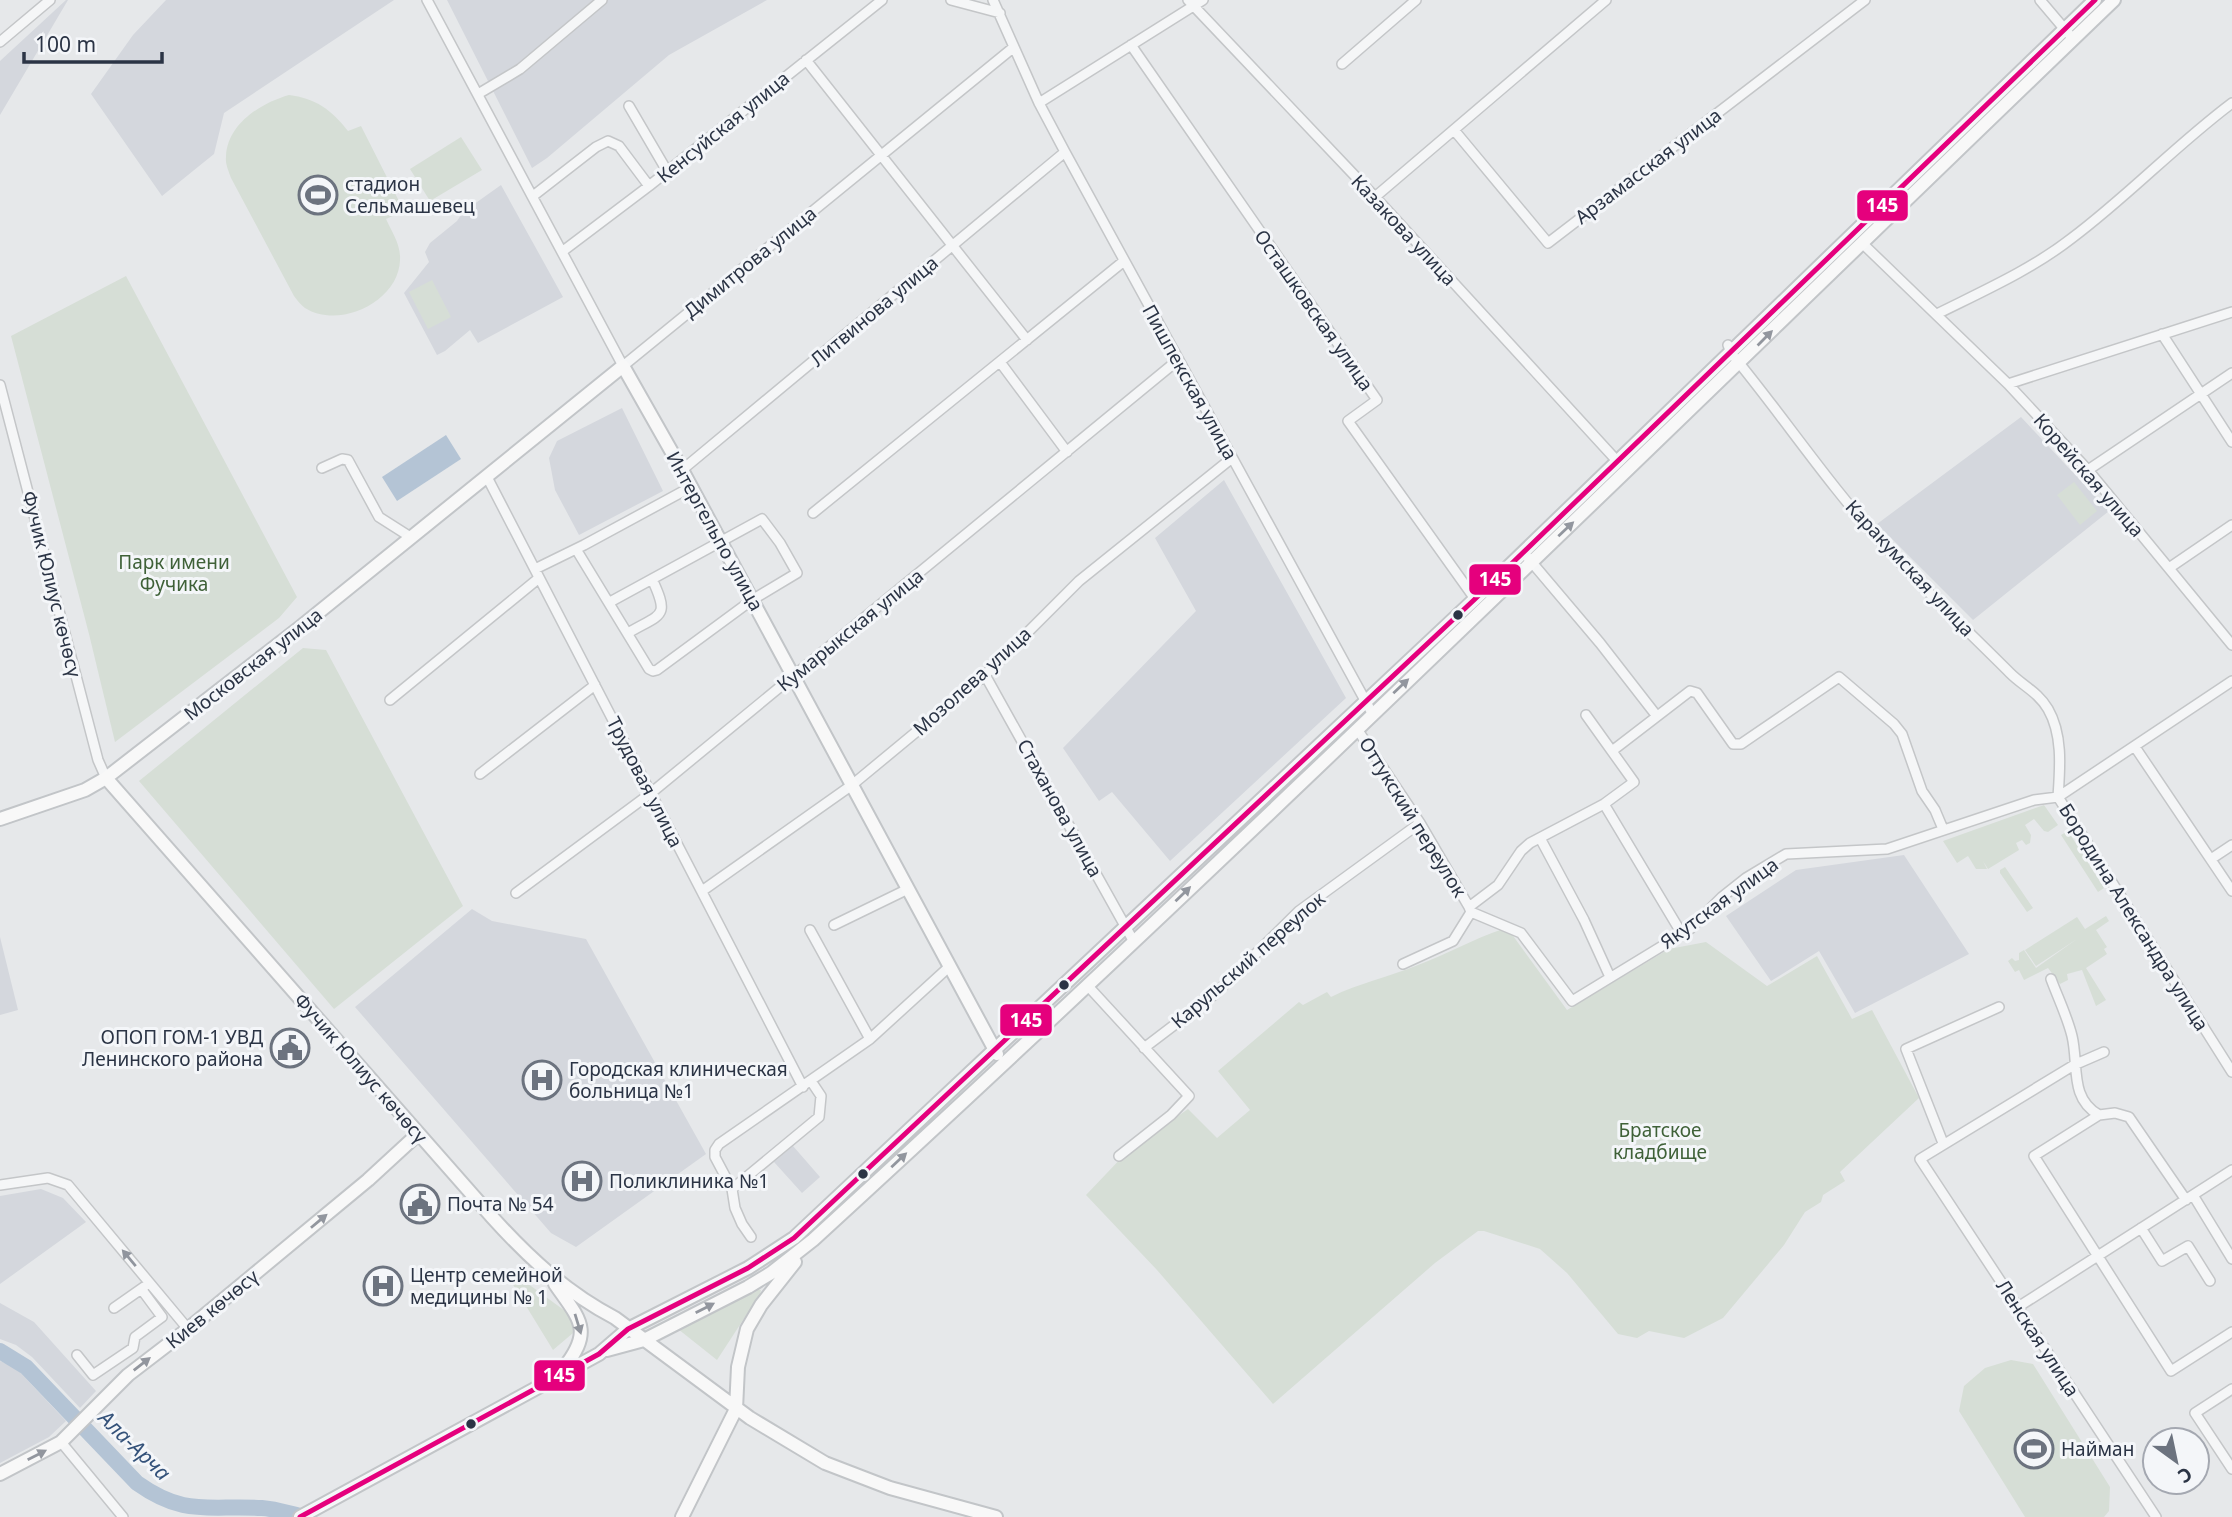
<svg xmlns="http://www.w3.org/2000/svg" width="2232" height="1517" font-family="'Noto Sans',sans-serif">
  <rect width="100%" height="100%" fill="#e6e8ea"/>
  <!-- built -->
  <path fill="#d4d7dd" d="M66,0H68L0,115V61Z
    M166,0H394L224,113L214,154L162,196L91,94L133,35Z
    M447,0H767L669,55L547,158L532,168Z
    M501,185L563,297L478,343L470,330L445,351L437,355L404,293L429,262L425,252L430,243L457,221L463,212Z
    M622,408L663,491L579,535L555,490L549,458L557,441Z
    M2021,417L2109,511L1973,620L1877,524Z
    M1224,480L1346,698L1170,861L1112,792L1099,801L1063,748L1196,611L1155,538Z
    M1904,855L1969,954L1855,1013L1819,951L1771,981L1726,916L1796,870Z
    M472,909L492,921L586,939L706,1154L576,1247L551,1233L355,1007Z
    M0,937L18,1010L0,1015Z
    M793,1146L820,1177L802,1193L774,1162Z
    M41,1189L63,1198L86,1222L0,1284V1196Z
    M0,1303L34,1322L96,1391L80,1408L32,1357L16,1345L0,1339Z
    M0,1361L14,1366L66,1421L49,1437L0,1463Z"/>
  <!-- green -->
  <path fill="#d6ded6" d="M289,95C315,98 332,110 348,131L361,126L404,211L386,219C392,232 401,245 400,260C399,301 340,330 305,308C301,305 297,300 294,296L231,178C229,172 225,164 226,157C227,124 261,103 289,95Z
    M461,137L482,170L430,201L410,169Z
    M126,276L297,597L279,618L115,742L89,634L11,336Z
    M432,280L451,317L428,329L409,292Z
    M2074,482L2097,511L2080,525L2057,495Z
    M303,648L326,650L463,906L334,1009L139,781Z
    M2044,805L2058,825L2048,832L2044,831L2034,819L2025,825L2031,835L2030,843L2026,845L2022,840L2016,843L2019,850L1988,869L1983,861L1987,869H1976L1968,856L1957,863L1943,841Z
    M2068,831L2104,888L2098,892L2061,835Z
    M2005,867L2033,908L2027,912L2000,873V870Z
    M2106,916L2109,921L2096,930L2107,947L2104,949L2107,954L2086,968L2106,1000L2096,1006L2082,970L2067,974L2068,980L2060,984L2048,968L2024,980L2019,970L2015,972L2008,961L2012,958L2015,961L2019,960V953L2024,950L2036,968L2077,939L2036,966L2025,950L2077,917L2085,929Z
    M1503,929L1511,933L1567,1010L1669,949L1706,942L1767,986L1817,956L1852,1019L1872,1010L1919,1098L1840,1172L1845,1181L1823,1195L1821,1202L1805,1212L1784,1245L1723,1318L1684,1338L1649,1331L1637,1338L1618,1334L1567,1273L1540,1249L1484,1231H1478L1435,1263L1273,1404L1157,1270L1086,1195L1126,1153L1188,1109L1217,1138L1250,1110L1218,1071L1299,1002L1303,1005L1327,992L1331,997C1359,983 1389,977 1418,965C1447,954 1473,939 1503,929Z
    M520,1278L572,1316L573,1333L553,1350L512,1283Z
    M757,1289L761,1290L760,1294L717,1360L678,1329Z
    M2011,1360L2033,1364L2110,1487L2109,1511L2104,1517H2025L1959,1411L1964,1386L1985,1368Z"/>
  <!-- water -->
  <path fill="#b4c4d5" d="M446,435L461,459L397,501L382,477Z"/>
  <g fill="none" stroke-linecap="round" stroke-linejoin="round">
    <!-- stream -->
    <path stroke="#b4c4d5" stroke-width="2.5" d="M0,1352L2,1353"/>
    <!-- river -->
    <path stroke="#b4c4d5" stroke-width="16" d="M0,1351L26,1367L137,1483C185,1517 207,1505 262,1508C276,1509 291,1514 305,1517"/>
    <defs>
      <path id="minor" d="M427,0L623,366L1014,47
        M951,0L1000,13
        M993,0L1039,103L1065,152L1372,713
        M1188,0L1375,197L1618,462
        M2040,0L2073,39
        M0,42L50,0
        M1131,45L1377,400L1348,421L1475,599
        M806,60L1027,340
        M1342,64L1416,0
        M478,94L520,69L602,0
        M1039,103L1203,0
        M629,106L667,171
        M1454,130L1548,243L1865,0
        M533,196L596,147L608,141L619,146L649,186
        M1375,197L1606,0
        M1862,243L2008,384L2088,470L2232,645
        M563,251L649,186L882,0
        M1937,314C1983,291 2031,270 2072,238C2128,196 2176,145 2232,103
        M2162,334L2232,442
        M1728,345L1731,353C1783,416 1828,484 1883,544C1923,589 1967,630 2010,673C2023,686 2038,692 2048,709C2063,735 2060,768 2058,797
        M1000,362L1067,452
        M2008,384L2232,312
        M0,385L98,760L106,778
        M322,468L342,459L348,460L379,517L412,538
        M682,470L1065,152
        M2088,470L2232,373
        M487,477L803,1087
        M813,513L1124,261
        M1523,552L1600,643L1656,715
        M579,554L649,669L653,671L657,670L752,600L797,573L780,543L762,519L610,602
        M2169,568L2232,525
        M535,569L584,545L691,487
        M628,633C662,613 670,618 652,579
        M985,675L1134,942
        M390,700L539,578
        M1357,729L1420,823L1469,907L1498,885L1521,851L1530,843L1604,804L1634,782L1586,715
        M2135,747L2232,891
        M1612,751L1690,691L1697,693L1733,744H1741L1839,677L1894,724L1902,734L1922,791L1935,810L1943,829
        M480,774L595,685
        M2058,797L2232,1072
        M1604,804L1682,934
        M1540,838L1584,920L1610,977
        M2211,859L2232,845
        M702,891L852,785L985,675L1079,581L1232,458
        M516,893L651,793L1178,360
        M1469,907L1471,912L1521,933L1572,1001L1690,929L1722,897L1746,878L1786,854L1887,849L2034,800L2058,797L2232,681
        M834,925L908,889
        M810,930L870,1039
        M1403,964L1453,941L1471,912
        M2051,979C2058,998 2067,1016 2072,1036C2079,1065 2069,1098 2099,1115
        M1087,985L1189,1096L1171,1115L1119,1156
        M1144,1048L1215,994L1299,911L1420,823
        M2104,1052L2074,1065L1920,1159L2156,1517
        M1943,1143L1906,1049L1999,1007
        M0,1185L48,1178L68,1185L188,1329
        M732,1189L819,1117L821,1096L811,1081
        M2193,1195L2232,1259
        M2186,1200L2129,1117L2115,1113L2099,1115L2034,1156L2171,1371L2232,1332
        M2141,1228L2162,1261L2188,1246L2210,1281
        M751,1237L742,1224L735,1208L732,1189L715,1157V1150L719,1144L870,1039L950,966
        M2018,1307L2232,1170
        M114,1308L144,1287
        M77,1355L93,1375L133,1348L135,1337L162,1317L142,1290
        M2232,1389L2195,1413L2232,1469
        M61,1442L123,1517"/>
      <path id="major" d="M106,778L492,1217C529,1258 567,1293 615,1318L750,1418L825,1463L890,1488L996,1517
        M0,819L85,790L106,778L298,629L623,366L682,470L997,1054
        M555,1284C580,1320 594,1330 563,1369
        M607,1350L644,1340L748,1287L771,1273L813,1240C1255,836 1682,415 2114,0
        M0,1474L61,1442L128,1375L188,1329L368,1180L418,1134
        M300,1517L599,1354L628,1329L748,1268L794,1238L1475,599L2095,0
        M682,1517L736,1409L738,1367L747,1329L761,1305L795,1262"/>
    </defs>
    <!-- minor casing -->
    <use href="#minor" stroke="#c4c6c8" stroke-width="12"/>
    <!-- major casing -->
    <use href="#major" stroke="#c2c5c8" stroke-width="16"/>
    <!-- minor -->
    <use href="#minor" stroke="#f5f6f7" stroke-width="9"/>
    <!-- major -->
    <use href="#major" stroke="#f8f8f8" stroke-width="12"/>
    <defs>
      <path id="bus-1" d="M300,1517L599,1354L628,1329L748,1268L794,1238L1475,599L2095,0"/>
    </defs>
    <!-- bus-1 casing -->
    <use href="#bus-1" stroke="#f4f6f9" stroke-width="10"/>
    <!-- bus-1 -->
    <use href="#bus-1" stroke="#e5007d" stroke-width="5"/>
  </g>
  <!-- one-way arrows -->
  <defs><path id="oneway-solid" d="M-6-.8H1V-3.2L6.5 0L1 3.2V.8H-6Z" transform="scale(1.75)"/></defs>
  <g fill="#92969e">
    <use href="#oneway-solid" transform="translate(1765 338) rotate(-45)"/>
    <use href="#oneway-solid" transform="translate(1566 529) rotate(-43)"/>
    <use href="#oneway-solid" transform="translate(1401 686) rotate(-43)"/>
    <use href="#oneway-solid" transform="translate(1183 894) rotate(-44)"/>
    <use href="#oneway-solid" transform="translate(899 1160) rotate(-43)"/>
    <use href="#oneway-solid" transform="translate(319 1221) rotate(-40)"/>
    <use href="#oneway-solid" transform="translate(705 1308) rotate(-27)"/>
    <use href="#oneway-solid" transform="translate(578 1324) rotate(73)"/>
    <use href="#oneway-solid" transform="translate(142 1364) rotate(-38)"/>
    <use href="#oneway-solid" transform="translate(37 1455) rotate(-27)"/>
  </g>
  <use fill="#90959e" href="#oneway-solid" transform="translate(129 1258) rotate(-130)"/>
  <!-- icons -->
  <defs>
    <symbol id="stadium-ring" viewBox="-11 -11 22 22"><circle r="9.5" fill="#f4f6f9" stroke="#6c737f" stroke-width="1.5"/><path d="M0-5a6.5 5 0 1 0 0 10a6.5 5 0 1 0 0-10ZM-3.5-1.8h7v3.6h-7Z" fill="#6c737f"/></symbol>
    <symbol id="civic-ring" viewBox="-11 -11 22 22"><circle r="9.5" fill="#f4f6f9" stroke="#6c737f" stroke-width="1.5"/><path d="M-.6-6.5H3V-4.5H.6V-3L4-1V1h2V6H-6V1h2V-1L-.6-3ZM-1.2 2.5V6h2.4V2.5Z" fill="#6c737f"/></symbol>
    <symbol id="hospital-ring" viewBox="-11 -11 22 22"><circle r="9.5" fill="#f4f6f9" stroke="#6c737f" stroke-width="1.5"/><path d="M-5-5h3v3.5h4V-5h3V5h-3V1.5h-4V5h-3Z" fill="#6c737f"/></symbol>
  </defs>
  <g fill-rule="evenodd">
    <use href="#stadium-ring" x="296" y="173" width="44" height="44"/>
    <use href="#civic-ring" x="268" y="1026" width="44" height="44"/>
    <use href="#hospital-ring" x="520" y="1058" width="44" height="44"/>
    <use href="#hospital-ring" x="560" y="1159" width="44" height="44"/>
    <use href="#civic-ring" x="398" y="1182" width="44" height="44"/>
    <use href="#hospital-ring" x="361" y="1264" width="44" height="44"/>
    <use href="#stadium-ring" x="2012" y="1427" width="44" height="44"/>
  </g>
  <!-- markers -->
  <g fill="#2b3445" stroke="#f4f6f9" stroke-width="2.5">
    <circle cx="1458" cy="615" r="6"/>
    <circle cx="1064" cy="985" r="6"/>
    <circle cx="863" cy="1174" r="6"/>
    <circle cx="471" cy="1424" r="6"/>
  </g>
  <g text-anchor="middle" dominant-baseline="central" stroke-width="6" stroke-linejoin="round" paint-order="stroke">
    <!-- street labels -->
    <g font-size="19" fill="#2b3445" stroke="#f4f6f9">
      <text transform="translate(723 127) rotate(-39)">Кенсуйская улица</text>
      <text transform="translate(1648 166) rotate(-37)">Арзамасская улица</text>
      <text transform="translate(1404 230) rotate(47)">Казакова улица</text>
      <text transform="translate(750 262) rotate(-39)">Димитрова улица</text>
      <text transform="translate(1314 310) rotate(55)">Осташковская улица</text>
      <text transform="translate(874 311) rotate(-40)">Литвинова улица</text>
      <text transform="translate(1190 382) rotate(61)">Пишпекская улица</text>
      <text transform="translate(2089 475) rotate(49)">Корейская улица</text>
      <text transform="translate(715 531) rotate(61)">Интергельпо улица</text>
      <text transform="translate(1910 568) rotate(47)">Каракумская улица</text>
      <text transform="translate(52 584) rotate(76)">Фучик Юлиус көчөсү</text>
      <text transform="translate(850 630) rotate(-39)">Кумарыкская улица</text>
      <text transform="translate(253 664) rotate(-38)">Московская улица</text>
      <text transform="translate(972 681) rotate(-42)">Мозолева улица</text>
      <text transform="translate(645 782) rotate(63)">Трудовая улица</text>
      <text transform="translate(1060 808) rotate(61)">Стаханова улица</text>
      <text transform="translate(1413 817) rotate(58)">Оттукский переулок</text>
      <text transform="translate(1719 903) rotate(-36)">Якутская улица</text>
      <text transform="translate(2134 917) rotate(58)">Бородина Александра улица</text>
      <text transform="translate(1248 960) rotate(-41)">Карульский переулок</text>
      <text transform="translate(361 1068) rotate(49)">Фучик Юлиус көчөсү</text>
      <text transform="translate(212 1309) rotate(-39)">Киев көчөсү</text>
      <text transform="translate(2038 1338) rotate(57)">Ленская улица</text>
    </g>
    <!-- poi labels -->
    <g font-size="19" fill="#2b3445" stroke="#f4f6f9" text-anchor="start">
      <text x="345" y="184">стадион<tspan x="345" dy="22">Сельмашевец</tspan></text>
      <text x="263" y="1037" text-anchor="end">ОПОП ГОМ-1 УВД<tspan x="263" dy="22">Ленинского района</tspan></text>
      <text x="569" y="1069">Городская клиническая<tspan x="569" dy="22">больница №1</tspan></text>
      <text x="609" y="1181">Поликлиника №1</text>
      <text x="447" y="1204">Почта № 54</text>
      <text x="410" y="1275">Центр семейной<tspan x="410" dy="22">медицины № 1</tspan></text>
      <text x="2061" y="1449">Найман</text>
    </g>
    <!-- park labels -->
    <g font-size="19" fill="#3f6138" stroke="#f4f6f9">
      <text x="174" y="562">Парк имени<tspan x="174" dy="22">Фучика</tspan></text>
      <text x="1660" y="1130">Братское<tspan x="1660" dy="22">кладбище</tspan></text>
    </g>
    <!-- water labels -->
    <g font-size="21" font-style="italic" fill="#34527a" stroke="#f4f6f9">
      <text transform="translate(135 1445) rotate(44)">Ала-Арча</text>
    </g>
  </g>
  <g stroke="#f4f6f9" stroke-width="2.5">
    <rect x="1856" y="189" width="53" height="33" rx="7" fill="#e5007d"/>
    <rect x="1468" y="563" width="54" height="33" rx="7" fill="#e5007d"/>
    <rect x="999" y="1003" width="54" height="34" rx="7" fill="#e5007d"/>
    <rect x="533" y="1359" width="53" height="33" rx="7" fill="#e5007d"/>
  </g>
  <g font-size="19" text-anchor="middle" font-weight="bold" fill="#fff">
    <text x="1882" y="212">145</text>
    <text x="1495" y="586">145</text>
    <text x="1026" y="1027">145</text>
    <text x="559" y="1382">145</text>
  </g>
  <!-- north arrow -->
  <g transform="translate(2176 1461) rotate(147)"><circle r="33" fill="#f4f6f9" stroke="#a4a8b1" stroke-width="2"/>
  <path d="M0-5L12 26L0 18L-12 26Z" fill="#6c737f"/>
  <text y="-10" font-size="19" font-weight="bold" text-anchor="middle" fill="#2b3445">С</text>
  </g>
  <!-- scale -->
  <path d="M24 52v10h138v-10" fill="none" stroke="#2b3445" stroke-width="3.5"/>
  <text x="35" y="52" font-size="21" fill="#2b3445" stroke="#f4f6f9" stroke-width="5" paint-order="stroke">100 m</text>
</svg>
